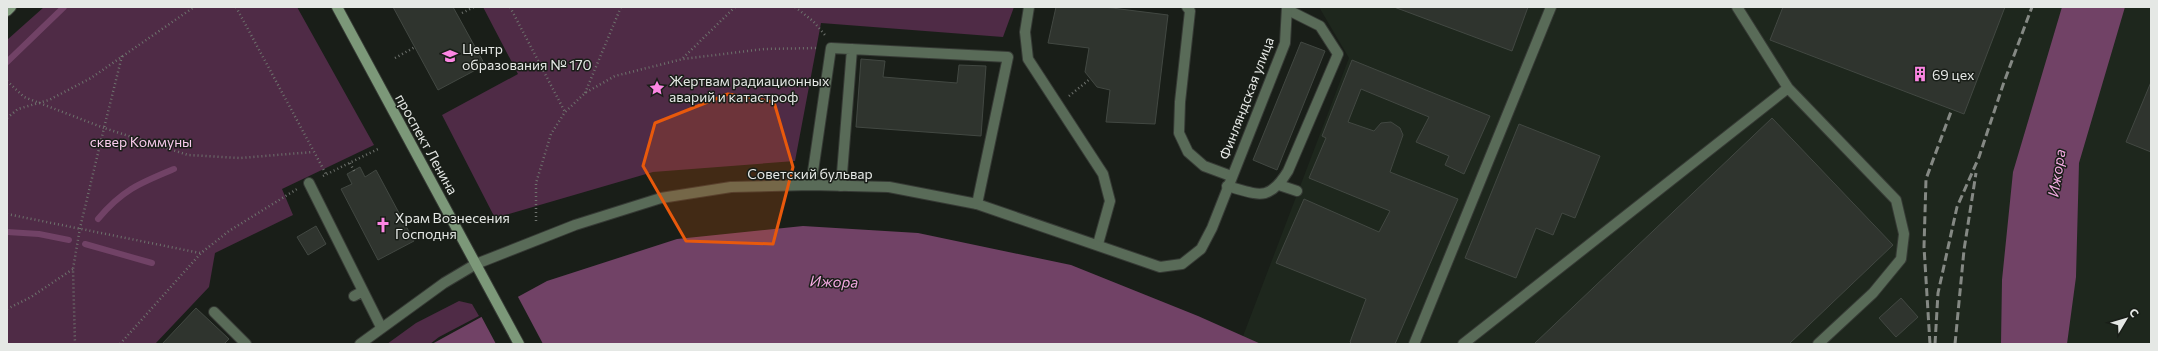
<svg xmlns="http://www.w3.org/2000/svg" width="2158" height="351" font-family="Commissioner,sans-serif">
  <rect width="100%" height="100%" fill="#191e18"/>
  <!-- built -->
  <path fill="#1e271d" d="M1319,7H2151V344H1240L1349,58Z"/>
  <!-- green -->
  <path fill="#4f2b46" d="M44,7H297L374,145L282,189L293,215L215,253L209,287L155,344H7V40Z
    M483,7H1014L1003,37L821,23L795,161L653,172L495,218L442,115L518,74Z
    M459,301L472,304L479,316L439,337L430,344H387L416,323Z"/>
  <!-- water -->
  <path fill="#714266" d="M2062,7H2125L2079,163L2076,277L2067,344H2001L2002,280L2013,172Z
    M803,226L918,233L1071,265L1198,316L1261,344H432L547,281L677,239Z"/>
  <!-- pier -->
  <path fill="#191e18" d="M517,295L543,344H496L480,314Z"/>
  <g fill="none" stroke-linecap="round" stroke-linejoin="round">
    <!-- stream -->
    <path stroke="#714266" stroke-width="6" d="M7,62L64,7
      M98,219C122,190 140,183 174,169
      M7,232L39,234L69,240
      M85,244L152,263"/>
  </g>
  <!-- building -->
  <path fill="#2f342e" stroke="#424842" d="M393,7H453L485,65L438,90Z
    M1056,7H1104L1168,15L1155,124L1106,122L1110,90L1097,87L1085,72L1089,48L1048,43Z
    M1394,7H1528L1512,51Z
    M1783,7H2005L1964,114L1770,40Z
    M1301,42L1325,51L1277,170L1253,160Z
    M861,59L885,61L883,77L957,83L959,65L986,66L981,136L856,127Z
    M1352,60L1490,116L1464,174L1445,165L1449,156L1416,142L1429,117L1361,89L1348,122L1374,131L1381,123L1391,122L1400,128L1403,135L1390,172L1458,199L1395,344H1352L1350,342L1366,299L1276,263L1304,199L1379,232L1390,211L1309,178L1326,138L1322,136Z
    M2151,82V152L2126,142Z
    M1772,118L1893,245L1789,344H1534Z
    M1519,124L1600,156L1575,218L1562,213L1553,235L1536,228L1516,278L1465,258Z
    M360,167L365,177L376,170L414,241L378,260L341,189L352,184L347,174Z
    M316,226L326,244L308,255L297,237Z
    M1901,298L1918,317L1896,337L1879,318Z
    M196,308L229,339L224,344H162Z"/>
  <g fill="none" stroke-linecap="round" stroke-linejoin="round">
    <defs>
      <path id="lane" d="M1029,7L1025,32L1028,59L1103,174L1110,201L1098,244
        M1187,7L1190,11L1180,102L1179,133L1188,152L1204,166L1231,176
        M1737,7L1788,88
        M309,183L381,327
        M811,185L831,48L1008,57L977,204
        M1279,185L1297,191
        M841,186L852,49
        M1227,186C1259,195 1269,202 1288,171L1338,54L1320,26L1288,10
        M354,296L363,291
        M214,312L246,344
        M1414,344L1551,7
        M1463,344L1788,88L1896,200L1904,234L1901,259L1873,293L1818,344"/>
      <path id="street" d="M360,344L444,283L476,264L575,225L661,198L731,187L811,185L889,187L977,204L1160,267L1182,264L1201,249L1212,228L1285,43L1287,7"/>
      <path id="secondary" d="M337,7L519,344
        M7,11L11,7"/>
    </defs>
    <!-- lane casing -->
    <use href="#lane" stroke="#363a35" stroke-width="12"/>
    <!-- street casing -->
    <use href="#street" stroke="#363a35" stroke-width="12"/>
    <!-- secondary casing -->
    <use href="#secondary" stroke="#363a35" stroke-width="12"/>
    <!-- path -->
    <path stroke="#6e726d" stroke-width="2.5" stroke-dasharray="1 3" stroke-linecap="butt" d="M236,7L326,174
      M510,7L565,112
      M795,7L813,21L825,35
      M462,13L474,7
      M122,56L104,128L188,155L240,158L313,152
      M395,58L415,47
      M683,58L735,7
      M7,81L24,97L104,128L80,228L73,269L75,344
      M585,93L621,7
      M1069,96L1090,79
      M7,118L18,109L49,100L91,78L194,7
      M350,163L354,171
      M323,176L380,148
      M7,214L200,253
      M536,221V183L551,134L565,112L585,93L615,76L683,59L764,49L816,48
      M7,309L31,297L73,269
      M120,344L201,253L229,231L297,189"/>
    <!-- lane -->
    <use href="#lane" stroke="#596b58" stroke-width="10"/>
    <!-- street -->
    <use href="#street" stroke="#596b58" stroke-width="10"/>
    <!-- secondary -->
    <use href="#secondary" stroke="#7c9879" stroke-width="10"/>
    <!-- rail -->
    <path stroke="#858984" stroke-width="3" stroke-dasharray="8 4" stroke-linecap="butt" d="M1930,344L1924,247L1926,179L1952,109
      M1935,344L1938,293L1957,207L1979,157L2003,85L2032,7
      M1955,344L1964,250L1976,173"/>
  </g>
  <!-- marked area -->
  <path fill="#e8590c" fill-opacity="0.2" stroke="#e8590c" stroke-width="3" stroke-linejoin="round" d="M728,94L774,102L793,167L773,244L686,241L643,166L655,123Z"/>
  <!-- icons -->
  <defs>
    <symbol id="school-bare" viewBox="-9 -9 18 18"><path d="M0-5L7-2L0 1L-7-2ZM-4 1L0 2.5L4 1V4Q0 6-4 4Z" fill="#fc86e3" stroke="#191e18" stroke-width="2.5" paint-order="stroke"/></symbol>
    <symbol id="building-bare" viewBox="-9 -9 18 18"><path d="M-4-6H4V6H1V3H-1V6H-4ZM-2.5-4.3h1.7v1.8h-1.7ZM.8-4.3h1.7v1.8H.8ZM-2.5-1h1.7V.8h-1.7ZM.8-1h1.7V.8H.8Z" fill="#fc86e3" stroke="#191e18" stroke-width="2.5" paint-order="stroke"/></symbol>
    <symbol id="sight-bare" viewBox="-9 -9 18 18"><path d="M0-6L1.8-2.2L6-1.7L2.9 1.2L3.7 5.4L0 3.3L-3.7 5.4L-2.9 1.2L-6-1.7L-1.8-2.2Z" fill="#fc86e3" stroke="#191e18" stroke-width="2.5" paint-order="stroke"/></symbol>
    <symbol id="church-bare" viewBox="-9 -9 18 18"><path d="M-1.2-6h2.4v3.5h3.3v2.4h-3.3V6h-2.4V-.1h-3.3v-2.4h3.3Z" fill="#fc86e3" stroke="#191e18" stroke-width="2.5" paint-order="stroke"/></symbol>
  </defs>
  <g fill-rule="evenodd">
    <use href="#school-bare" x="439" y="45" width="22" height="22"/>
    <use href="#building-bare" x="1909" y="63" width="22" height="22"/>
    <use href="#sight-bare" x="646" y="77" width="22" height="22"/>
    <use href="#church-bare" x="372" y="214" width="22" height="22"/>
  </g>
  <g text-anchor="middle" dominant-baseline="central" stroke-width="3" stroke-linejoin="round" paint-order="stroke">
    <!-- poi labels -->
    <g font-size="14" fill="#e5e8e5" stroke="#191e18" text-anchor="start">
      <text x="462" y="48">Центр<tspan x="462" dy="16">образования № 170</tspan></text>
      <text x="1932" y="74">69 цех</text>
      <text x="669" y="80">Жертвам радиационных<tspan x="669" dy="16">аварий и катастроф</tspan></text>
      <text x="395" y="217">Храм Вознесения<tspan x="395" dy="16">Господня</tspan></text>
    </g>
    <!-- street labels -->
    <g font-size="14" fill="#e5e8e5" stroke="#191e18">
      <text transform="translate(1246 98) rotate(-69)">Финляндская улица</text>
      <text transform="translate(427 144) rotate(61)">проспект Ленина</text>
      <text x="810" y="173">Советский бульвар</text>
    </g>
    <!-- park labels -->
    <g font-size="14" fill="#f9cbec" stroke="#191e18">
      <text x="141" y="141">сквер Коммуны</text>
    </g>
    <!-- water labels -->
    <g font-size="15" font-style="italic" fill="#f3a9e1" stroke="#191e18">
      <text transform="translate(2056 173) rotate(-81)">Ижора</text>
      <text transform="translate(834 281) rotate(2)">Ижора</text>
    </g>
  </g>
  <!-- border -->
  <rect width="2158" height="351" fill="none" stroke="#e5e8e5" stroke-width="16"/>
  <!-- north arrow -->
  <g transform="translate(2126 319) rotate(52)" stroke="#191e18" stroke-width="3" paint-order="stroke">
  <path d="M0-3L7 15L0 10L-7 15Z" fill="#e5e8e5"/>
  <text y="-6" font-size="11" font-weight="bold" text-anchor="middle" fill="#e5e8e5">С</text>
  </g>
</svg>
